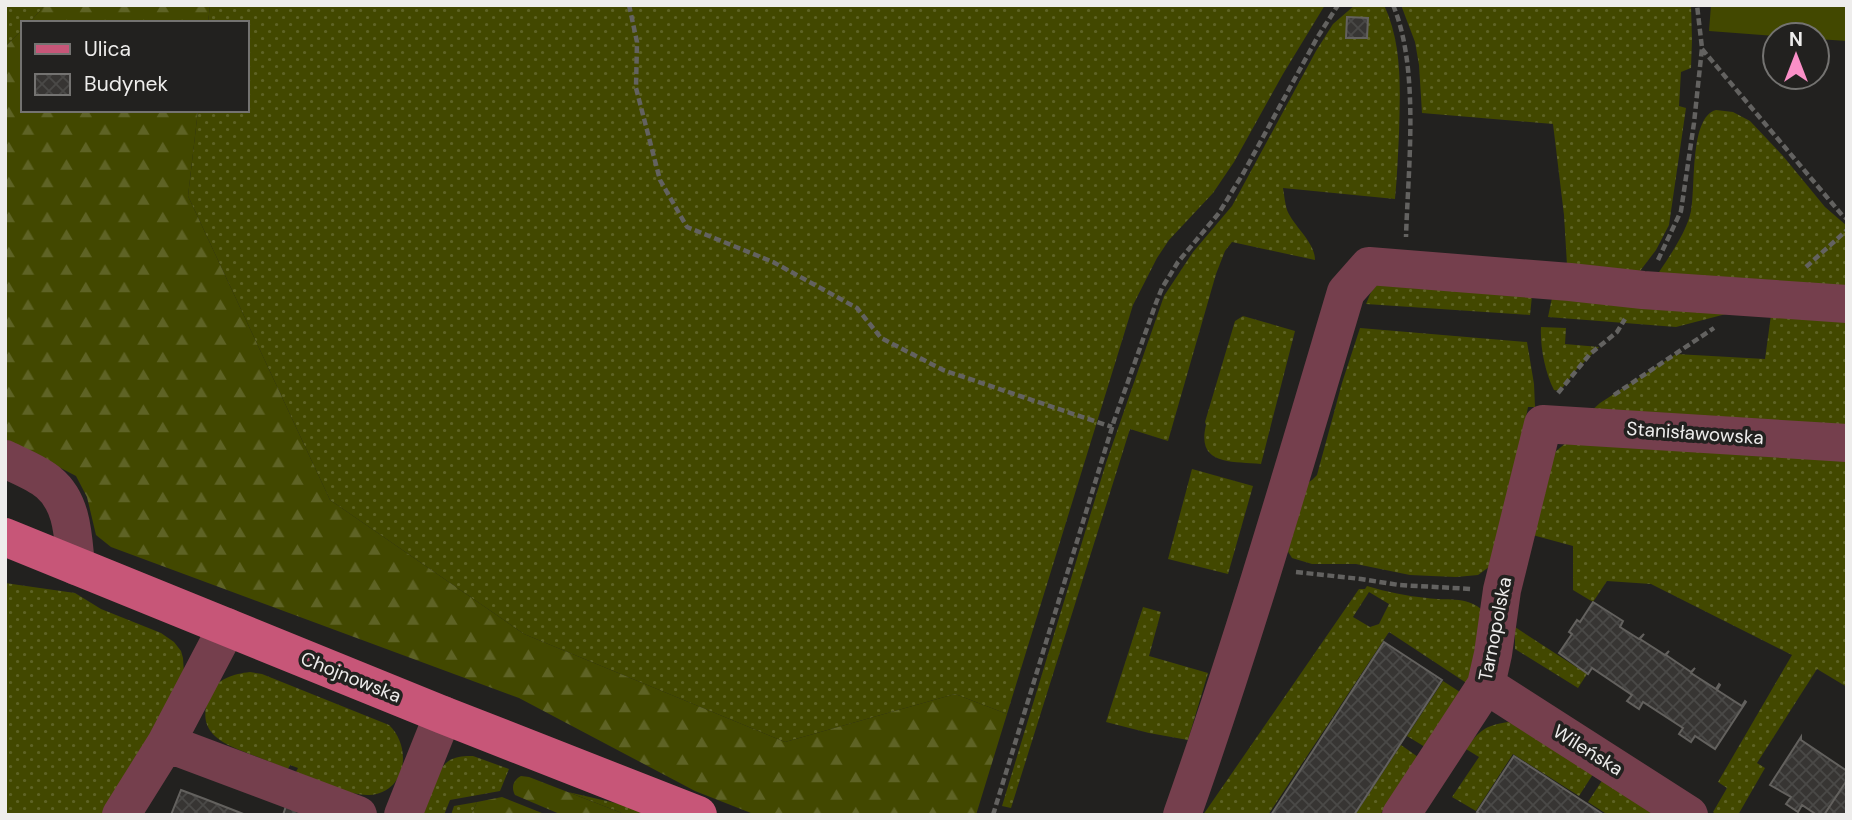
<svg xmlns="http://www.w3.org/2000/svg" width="1852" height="820" font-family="'DM Sans',sans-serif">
  <defs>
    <pattern id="grass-dots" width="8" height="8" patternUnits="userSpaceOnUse" patternTransform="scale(1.75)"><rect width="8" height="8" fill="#424800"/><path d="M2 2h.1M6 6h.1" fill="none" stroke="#5e6325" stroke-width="1.8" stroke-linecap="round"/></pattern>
    <pattern id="forest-firs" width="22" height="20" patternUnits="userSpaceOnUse" patternTransform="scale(1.75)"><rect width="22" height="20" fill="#424800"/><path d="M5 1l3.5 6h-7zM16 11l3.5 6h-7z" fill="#5e6325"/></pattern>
    <pattern id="building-cross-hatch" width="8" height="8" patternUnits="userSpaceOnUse" patternTransform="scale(1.75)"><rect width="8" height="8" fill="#373533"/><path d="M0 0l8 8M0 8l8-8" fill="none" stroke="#4a4947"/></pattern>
  </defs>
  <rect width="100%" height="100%" fill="#22211f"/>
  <!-- grass -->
  <path fill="url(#grass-dots)" fill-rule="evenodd" d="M5,5H45L29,23H23V29L5,47Z
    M210,5H1325L1283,74L1234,162L1213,193L1169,240L1157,258L1133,305L1007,714L955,694L785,742L524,634L330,500L188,196L198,110H247V23H208Z
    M1355,5H1384C1403,45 1400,91 1399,134C1398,156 1397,177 1395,199L1283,188C1284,194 1285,203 1287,210C1294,227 1315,242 1315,260L1232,242L1225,251L1216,274L1168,441L1130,429L1011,808L1002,806L1106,463L1164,296L1193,252L1232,206L1316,51L1333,24Z
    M1401,5H1691L1692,40L1691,68L1681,72L1679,106L1686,108L1669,225L1656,250L1640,271L1567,265L1564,215L1553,124L1422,113L1419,65L1415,42Z
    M1716,110L1733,112L1750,121L1783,156L1825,207L1847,226V299L1652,283C1665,262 1686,235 1691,211C1696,189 1689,117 1716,110Z
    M1377,285L1532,296L1530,315L1366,304L1371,292Z
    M1552,298L1726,314L1676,327L1548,317Z
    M1771,315H1847V434L1590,412L1600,403L1676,354L1765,359Z
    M1243,316L1295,331L1261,464C1232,461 1196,466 1206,425L1205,422L1235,321Z
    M1541,327L1566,328L1565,344L1599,347L1576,370L1560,391L1554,390C1545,372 1540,347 1541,327Z
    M1360,328L1527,342L1534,384L1535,407H1528L1503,534L1489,567L1478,575L1456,577L1432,576L1410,575L1356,564H1312L1292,558L1287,550L1293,493L1312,480L1317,475L1342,383Z
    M1567,442L1847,453V687L1817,669L1757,763L1765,768L1738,815H1717L1713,812L1727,788L1718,782L1792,655L1651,584L1607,581L1593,602L1573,590V546L1525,533L1549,457Z
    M1192,469L1253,486L1228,574L1168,559Z
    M5,583L75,593L101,609L161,633L174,642L181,651L183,658L184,674L106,815H5Z
    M1367,586C1387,592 1407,596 1427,598C1445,601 1466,596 1481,609L1471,686L1389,632L1268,815H1203L1359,589H1365ZM1369,592L1389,604L1379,624L1370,627L1353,617Z
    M1143,607L1161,612L1149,656L1208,673L1188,740L1149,733L1106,722Z
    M1515,627L1587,674L1578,688L1515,649Z
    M250,672L262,674L389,725C413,748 406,793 369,795C350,796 315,779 296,772L298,768L290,765L288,769C274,764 261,758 247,753C218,742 195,730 210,695C217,678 234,674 250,672Z
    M1443,681L1460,692L1425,747L1407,736Z
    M1508,722H1516L1597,768L1579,796L1513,754L1476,811L1452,797L1479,757L1466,749C1480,730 1484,726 1508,722Z
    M1401,745L1418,757L1380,815H1355Z
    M473,756L509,769L500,791L450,800L444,815H421C427,801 437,767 450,760C458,756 465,756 473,756Z
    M1607,773L1671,815H1608L1588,802Z
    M568,792L650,811L659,815H627Z
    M477,802L471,815H451L454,806Z"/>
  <!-- forest -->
  <path fill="url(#forest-firs)" d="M45,5H210L208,23H29Z
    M23,29V110H198L188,196L330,500L524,634L785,742L955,694L1007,714L976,815H756L695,791L519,698L111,547L96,535L87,497L76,476L5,439V47Z
    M521,776L529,777L627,815H562L515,795C511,788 513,780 521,776Z
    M502,797L547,815H471L477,802Z"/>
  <!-- park -->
  <path fill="#424800" d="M1711,5H1847V41L1817,39V35L1775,36L1709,31Z"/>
  <!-- building -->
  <path fill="url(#building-cross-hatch)" stroke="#63615e" stroke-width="2" d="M1347,17L1368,18L1367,38H1346Z
    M1593,602L1623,621L1620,627L1639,639L1644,634L1640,639L1665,655L1669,651L1666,655L1691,672L1695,668L1691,673L1716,689L1719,684L1720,685L1717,690L1742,706L1745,701L1746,702L1715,749L1695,736L1691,742L1679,734L1683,728L1643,702L1639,709L1627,701L1632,695L1592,668L1588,674L1559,653L1572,634L1569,632L1577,620L1580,622Z
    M1384,642L1442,680L1354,815H1271Z
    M1801,737V740L1847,771V780L1824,815H1817L1802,805L1798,812L1786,804L1791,797L1770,785Z
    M1514,756L1604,815H1481L1477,812Z
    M1847,780V815H1824Z
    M181,790L205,799L246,815H171Z
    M287,803L318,815H283Z"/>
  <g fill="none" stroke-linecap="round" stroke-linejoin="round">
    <!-- path -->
    <path stroke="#636260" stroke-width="4.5" stroke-dasharray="7 3.5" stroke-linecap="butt" d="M629,5L637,42L636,88L660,180L687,227L773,262L857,308L881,338L943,370L1112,427
      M1393,5C1420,69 1408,168 1406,237
      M1702,49L1842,215L1847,219
      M1658,260L1681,211L1694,123L1702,48L1697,5
      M1806,267L1847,230
      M1558,393L1590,354L1617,332L1625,319
      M1614,395L1714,328
      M1296,572L1361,579L1399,585L1472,589
      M993,815L1114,421L1156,303L1162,288L1178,262L1219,213L1244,172L1317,38L1338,5"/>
    <!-- minor -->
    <path stroke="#753f4d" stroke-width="38" d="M5,459C19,466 38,473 49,483C73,503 73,537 76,566
      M1486,685L1689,815
      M166,743L227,627
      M121,815L166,743L358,815
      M403,815L443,715
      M1182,815C1243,643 1294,467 1346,292L1369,266L1570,282L1643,290L1847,304
      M1401,815L1486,685L1493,654L1502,590L1543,424L1847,443"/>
    <!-- major -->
    <path stroke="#c75678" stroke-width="38" d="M5,537L443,715L698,815"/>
  </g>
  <g text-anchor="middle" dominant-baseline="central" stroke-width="7" stroke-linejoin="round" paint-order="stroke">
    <!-- street labels -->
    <g font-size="19" fill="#eeedec" stroke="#22211f">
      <text transform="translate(1695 433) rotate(4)">Stanisławowska</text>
      <text transform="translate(1495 629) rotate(-79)">Tarnopolska</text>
      <text transform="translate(351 677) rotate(22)">Chojnowska</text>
      <text transform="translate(1588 750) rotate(32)">Wileńska</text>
    </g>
  </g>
  <!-- border -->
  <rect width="1852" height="820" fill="none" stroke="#eeedec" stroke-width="14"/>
  <!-- legend -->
  <rect x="21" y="21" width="228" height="91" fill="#22211f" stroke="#747371" stroke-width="2"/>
  <rect x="35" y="44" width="35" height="10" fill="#c75678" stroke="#747371" stroke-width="2"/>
  <text x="84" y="56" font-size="21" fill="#eeedec">Ulica</text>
  <rect x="35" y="74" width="35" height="21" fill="url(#building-cross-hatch)" stroke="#747371" stroke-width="2"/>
  <text x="84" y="91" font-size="21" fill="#eeedec">Budynek</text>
  <!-- north arrow -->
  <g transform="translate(1796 56)"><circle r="33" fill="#22211f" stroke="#747371" stroke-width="2"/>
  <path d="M0-5L12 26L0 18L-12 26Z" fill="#fa8fc7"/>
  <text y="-10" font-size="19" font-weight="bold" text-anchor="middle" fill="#eeedec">N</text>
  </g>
</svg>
